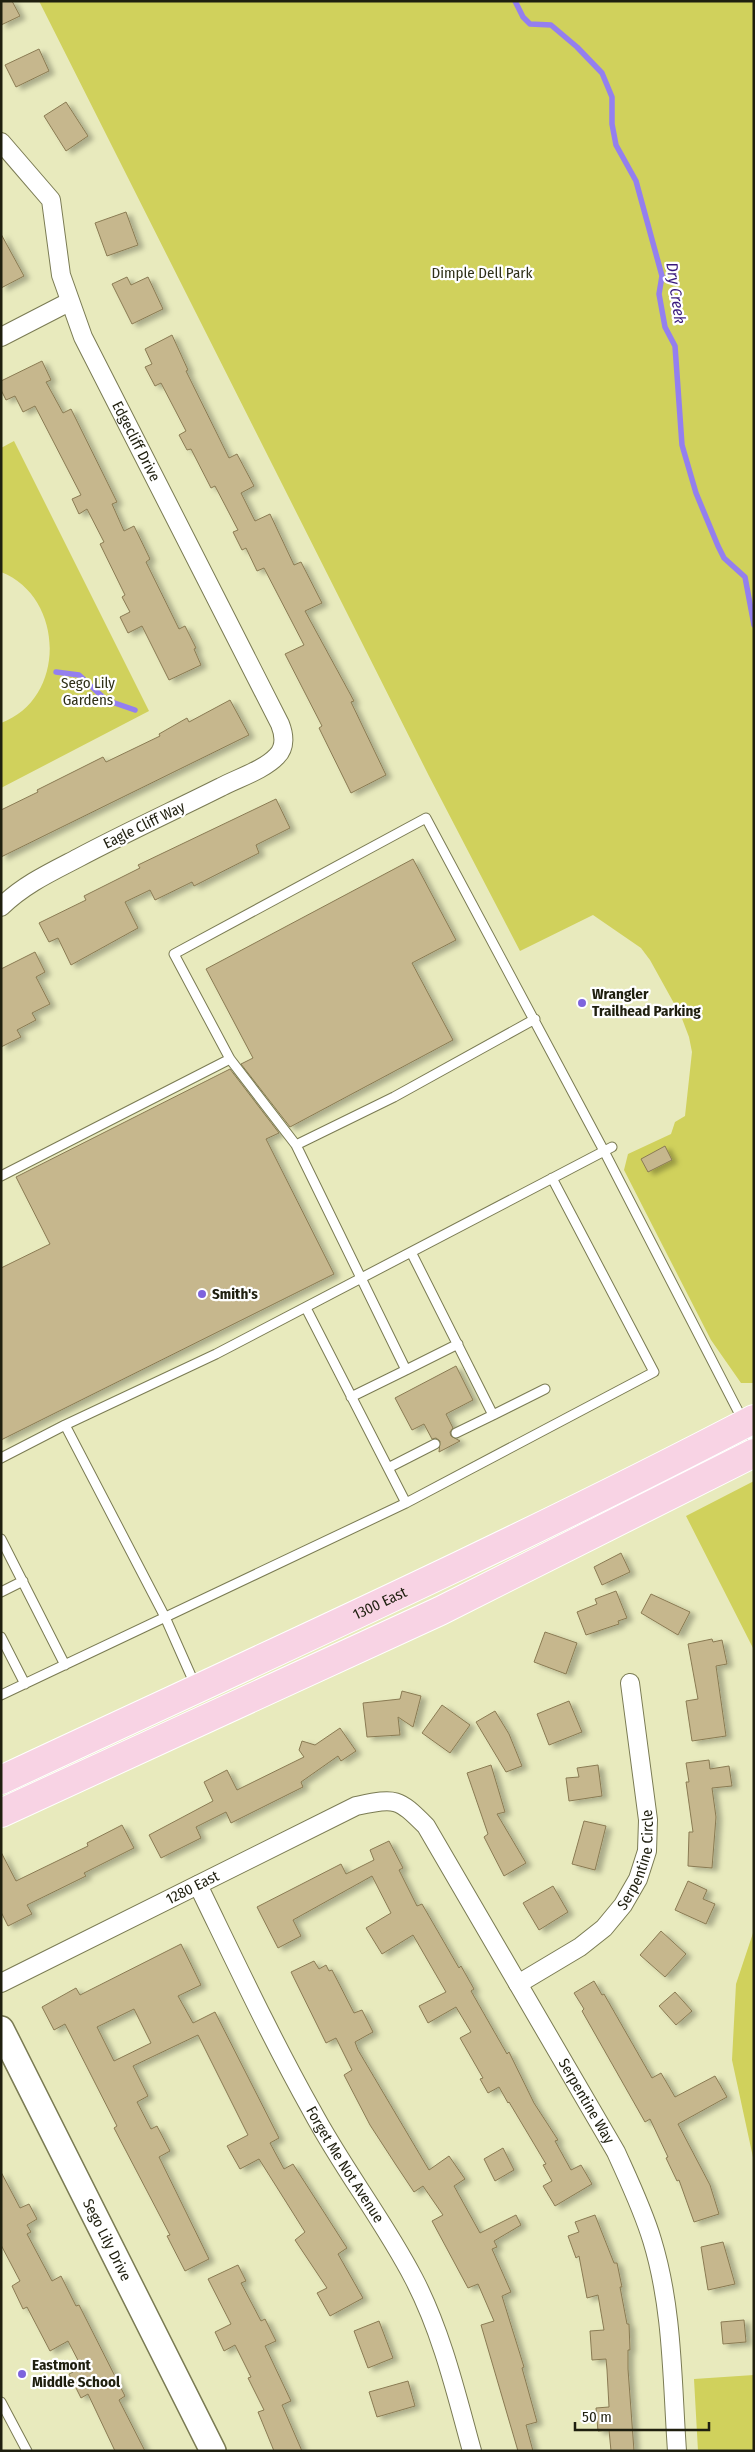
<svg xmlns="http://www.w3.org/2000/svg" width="755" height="2452" font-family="'Fira Sans Condensed',sans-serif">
  <defs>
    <filter id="shadow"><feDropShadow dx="5.5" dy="3" stdDeviation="2.5" flood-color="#0004"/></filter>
  </defs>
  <rect width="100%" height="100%" fill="#e8eabd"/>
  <!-- green -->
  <path fill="#d0d15c" d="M39,1H754V1383H741L711,1340L624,1170L628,1154L671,1134L675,1122L685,1116L692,1052L689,1037L681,1016L650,960L641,948L593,915L520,951L429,776Z
    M14,441L149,711L1,788V723C67,699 65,597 1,572V448Z
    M754,1481V1650L686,1516Z
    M754,1930V2162L732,2060L736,1984Z
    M754,2375V2451H698L694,2379Z"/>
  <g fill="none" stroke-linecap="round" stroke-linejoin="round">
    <!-- stream -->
    <path stroke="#947fef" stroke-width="5.5" d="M515,1L523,17L530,24L551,25L577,47L602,73L612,97V124L616,145L636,181L662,276L659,294L665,327L675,346L682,445L696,493L718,546L724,558L745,577L754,625
      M56,672L79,675L106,700L135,710"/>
  </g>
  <!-- building -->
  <path fill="#c6b78d" stroke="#8a7b53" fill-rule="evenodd" filter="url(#shadow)" d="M1,1H12L20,16L1,25Z
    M39,49L49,71L16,87L5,65Z
    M66,102L88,136L66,151L44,116Z
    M126,212L138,245L107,256L95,223Z
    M1,234L24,276L1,288Z
    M127,277L131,285L148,277L163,309L132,324L112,284Z
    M172,335L188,370L186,371L229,458L237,454L254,486L241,493L255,521L270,514L294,565L301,562L322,603L305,611L354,701L351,702L386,775L351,793L319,728L322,726L285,654L304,645L264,568L257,571L246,548L242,550L233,532L238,530L215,486L211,488L191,449L187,450L179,435L186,431L161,383L155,386L145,367L152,364L145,349Z
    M42,361L51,380L46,382L63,413L71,409L117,502L112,504L124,531L134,526L150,559L146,562L179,629L185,626L196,648L194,649L201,665L169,680L142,626L128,633L120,617L130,612L122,597L125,595L100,544L104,542L87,509L79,514L72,499L81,495L35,406L23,412L15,396L6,400L1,390V381Z
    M230,700L249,735L1,857V810L38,792L37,790L103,757L106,762L160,736L159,734L187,718L189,722Z
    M276,799L290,828L256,845L259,853L194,886L192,882L155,900L150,890L125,902L138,928L71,965L58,938L49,942L39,923L86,900L84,896L140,868L138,865Z
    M413,859L456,940L412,963L453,1040L290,1127L241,1064L253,1058L206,969Z
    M35,952L45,972L36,977L50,1004L32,1013L36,1020L17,1030L21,1037L1,1047V969Z
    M230,1069L279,1133L266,1139L334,1274L1,1440V1268L50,1244L16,1177Z
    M665,1146L672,1160L648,1172L641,1159Z
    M456,1366L473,1400L446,1414L453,1428L450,1432L451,1436L460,1441L439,1452L440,1441L436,1438L432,1439L424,1424L412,1430L395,1398Z
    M621,1553L630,1572L602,1585L594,1567Z
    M616,1591L627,1618L618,1621L619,1624L586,1635L577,1612L597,1604L595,1599Z
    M651,1594L690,1612L678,1635L641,1613Z
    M545,1632L577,1643L566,1674L534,1662Z
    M712,1639L713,1642L722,1640L727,1664L716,1666L726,1736L692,1741L686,1701L698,1699L688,1644Z
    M402,1691L421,1696L413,1727L398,1717L400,1735L367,1737L363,1703L400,1699Z
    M569,1701L582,1732L549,1745L537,1714Z
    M442,1705L470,1725L450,1753L422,1733Z
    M495,1711L509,1734L522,1766L506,1772L476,1722Z
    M340,1728L356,1751L341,1761L338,1756L301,1782L303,1787L231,1823L226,1812L196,1827L201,1838L161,1858L149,1835L213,1801L204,1782L227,1770L237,1790L304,1757L299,1750L302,1741L315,1745Z
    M709,1760L710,1769L729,1766L732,1786L712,1788L716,1817L712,1868L688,1866L689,1832H693L686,1782H689L686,1763Z
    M491,1765L505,1812L497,1814L526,1863L504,1876L484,1837L488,1834L467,1773Z
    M598,1765L602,1796L569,1801L566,1778L579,1777L577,1768Z
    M584,1821L606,1826L595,1870L572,1864Z
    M122,1825L134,1848L84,1873L86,1876L27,1905L32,1914L8,1926L1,1912V1852L16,1881L88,1846L87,1843Z
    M389,1841L403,1868L399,1870L417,1906L422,1904L459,1968L461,1966L474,1989L471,1991L507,2054L509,2052L534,2103L558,2140L555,2141L571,2170L581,2165L592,2184L555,2206L543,2186L552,2181L543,2165L546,2164L509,2102L508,2103L499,2087L488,2093L480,2079L483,2078L460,2038L471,2032L456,2007L428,2023L419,2006L446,1992L413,1935L382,1954L366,1928L391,1913L372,1876L293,1920L301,1936L278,1948L257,1907L341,1864L346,1874L374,1860L370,1850Z
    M688,1881L707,1890L703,1899L715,1904L706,1924L675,1910Z
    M553,1886L568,1912L539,1930L523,1903Z
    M661,1931L686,1954L665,1977L640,1955Z
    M181,1944L201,1985L178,1996L193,2023L215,2012L279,2138L270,2143L284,2169L293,2164L347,2248L338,2254L363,2298L330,2316L317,2293L327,2288L295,2240L305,2232L259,2159L240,2169L227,2146L248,2135L198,2035L133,2066L148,2096L137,2102L151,2129L157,2126L170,2151L159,2157L209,2259L185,2271L167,2236L170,2235L114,2128L117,2126L65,2024L54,2030L42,2007L76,1988L80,1995ZM134,2009L151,2043L114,2061L97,2027Z
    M314,1961L319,1969L326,1965L329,1971L332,1970L354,2013L362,2010L373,2032L355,2042L358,2050L429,2170L449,2156L465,2179L454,2186L480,2233L516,2215L521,2225L494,2241L497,2247L492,2249L511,2292L502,2296L524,2367L522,2368L537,2422L526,2425L533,2451H518L481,2325L494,2321L478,2284L468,2288L432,2221L443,2215L423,2186L414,2192L396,2165L370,2125L344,2075L352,2070L336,2038L326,2043L291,1972Z
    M594,1981L602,1995L604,1994L652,2078L661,2073L675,2097L715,2076L727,2097L678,2124L710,2185L719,2214L694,2222L679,2180L677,2181L666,2158L668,2157L650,2119L645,2122L582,2011L584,2009L574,1993Z
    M675,1992L692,2011L676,2025L659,2006Z
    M503,2148L514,2170L495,2181L484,2159Z
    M1,2172L20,2208L29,2204L37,2219L27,2225L31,2232L27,2234L52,2281L61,2276L76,2306L79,2305L125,2396L119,2400L145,2451H115L88,2394L81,2398L69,2374L82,2368L68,2341L50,2351L27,2307L23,2309L12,2286L20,2281L1,2245Z
    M595,2215L614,2263H617L622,2287H620L627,2324H629L630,2350H628V2369L634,2451H611L609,2430L598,2431L596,2408L609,2407L607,2370L606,2359L592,2360L590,2331L604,2330L598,2295L587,2298L579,2256L576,2258L568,2236L579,2232L575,2222Z
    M723,2242L735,2284L708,2290L701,2247Z
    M238,2265L246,2281L241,2283L261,2321L265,2319L276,2341L265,2346L291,2401L282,2405L302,2451H274L258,2412L264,2410L248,2378L251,2377L235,2345L224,2351L215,2332L231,2324L208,2279Z
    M744,2320L746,2342L723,2344L721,2322Z
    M379,2321L393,2358L368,2368L354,2331Z
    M408,2381L415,2406L377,2417L369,2392Z"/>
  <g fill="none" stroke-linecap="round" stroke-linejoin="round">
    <defs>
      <path id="lane" d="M535,1019L394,1097L296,1145L230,1059L174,954L426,818L604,1151L754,1442
        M296,1145L406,1370L351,1397
        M1,1176L230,1059
        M411,1252L493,1415L545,1389
        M406,1370L458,1344
        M65,1425L216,1354L612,1147
        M456,1433L493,1415
        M1,1458L65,1425L165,1617L196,1687
        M388,1468L435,1444
        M406,1503L654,1372L552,1178
        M1,1539L65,1665
        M1,1592L23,1581
        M1,1637L25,1684
        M1,1695L406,1503L306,1308
        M1,2402L27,2451"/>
      <g id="street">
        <path id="s1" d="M1,142L51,200L61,275L83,337L280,724C284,734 286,747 277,756C264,770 238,778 221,787C173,811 125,833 78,858C51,872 23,885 1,907"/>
        <path d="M1,337L69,302"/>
        <path id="s2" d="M198,1885C235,1961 271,2038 312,2111C343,2169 384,2221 414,2279C442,2333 456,2393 472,2451"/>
        <path id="s3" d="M1,1983L356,1806C396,1798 397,1797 426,1826L616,2152C629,2181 643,2210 652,2240C673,2308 672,2381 677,2451"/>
        <path id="s4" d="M518,1984L580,1947L604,1928L623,1905L638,1879L647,1851L648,1820L630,1683"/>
      </g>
      <g id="secondary">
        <path id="s5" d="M1,2029L213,2451"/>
      </g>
      <g id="primary">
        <path id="s6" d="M1,1780C253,1662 507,1548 754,1419"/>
        <path d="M1,1813L440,1611L754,1453"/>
      </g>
    </defs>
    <!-- lane casing -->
    <use href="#lane" stroke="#7a7b53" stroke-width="11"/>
    <!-- street casing -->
    <use href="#street" stroke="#7a7b53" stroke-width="20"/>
    <!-- secondary casing -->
    <use href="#secondary" stroke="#7a7b53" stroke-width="28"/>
    <!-- primary casing -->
    <use href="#primary" stroke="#fff" stroke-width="30"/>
    <!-- lane -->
    <use href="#lane" stroke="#fff" stroke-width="9"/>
    <!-- street -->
    <use href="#street" stroke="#fff" stroke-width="18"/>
    <!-- secondary -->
    <use href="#secondary" stroke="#fff" stroke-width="25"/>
    <!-- primary -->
    <use href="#primary" stroke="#f8d3e4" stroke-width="28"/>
  </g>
  <!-- markers -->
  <g fill="#7d63dd" stroke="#fff" stroke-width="2">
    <circle cx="582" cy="1003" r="5"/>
    <circle cx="202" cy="1294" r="5"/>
    <circle cx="22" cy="2374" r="5"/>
  </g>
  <g text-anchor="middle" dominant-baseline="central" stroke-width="4.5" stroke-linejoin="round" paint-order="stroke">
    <!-- park labels -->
    <g font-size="15" fill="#2f3018" stroke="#fff">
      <text x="482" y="273">Dimple Dell Park</text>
      <text x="88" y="683">Sego Lily<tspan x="88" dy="17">Gardens</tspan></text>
    </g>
    <!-- street labels -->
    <g font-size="15" fill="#1f1f0f" stroke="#fff">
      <text stroke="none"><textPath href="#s1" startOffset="335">Edgecliff Drive</textPath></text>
      <text transform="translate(144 825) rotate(-26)">Eagle Cliff Way</text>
      <text stroke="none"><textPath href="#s6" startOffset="418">1300 East</textPath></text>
      <text stroke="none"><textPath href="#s4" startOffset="181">Serpentine Circle</textPath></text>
      <text stroke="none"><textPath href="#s3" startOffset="214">1280 East</textPath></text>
      <text stroke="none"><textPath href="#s3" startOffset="794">Serpentine Way</textPath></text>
      <text stroke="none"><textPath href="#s2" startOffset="316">Forget Me Not Avenue</textPath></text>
      <text stroke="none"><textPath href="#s5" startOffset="236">Sego Lily Drive</textPath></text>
    </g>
    <!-- poi labels -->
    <g font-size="15" font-weight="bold" fill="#1f1f0f" stroke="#fff" text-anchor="start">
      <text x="592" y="994">Wrangler<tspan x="592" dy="17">Trailhead Parking</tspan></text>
      <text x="212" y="1294">Smith's</text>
      <text x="32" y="2365">Eastmont<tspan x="32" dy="17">Middle School</tspan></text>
    </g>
    <!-- water labels -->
    <g font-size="16" font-style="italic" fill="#38187b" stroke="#fff">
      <text transform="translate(676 293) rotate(82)">Dry Creek</text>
    </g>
  </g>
  <!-- border -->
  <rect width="755" height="2452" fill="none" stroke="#1f1f0f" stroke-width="5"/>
  <!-- scale -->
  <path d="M575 2422v8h134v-8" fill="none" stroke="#1f1f0f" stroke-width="2.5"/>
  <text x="582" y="2422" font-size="15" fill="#1f1f0f" stroke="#ffffff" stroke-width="4" paint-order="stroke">50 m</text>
</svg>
